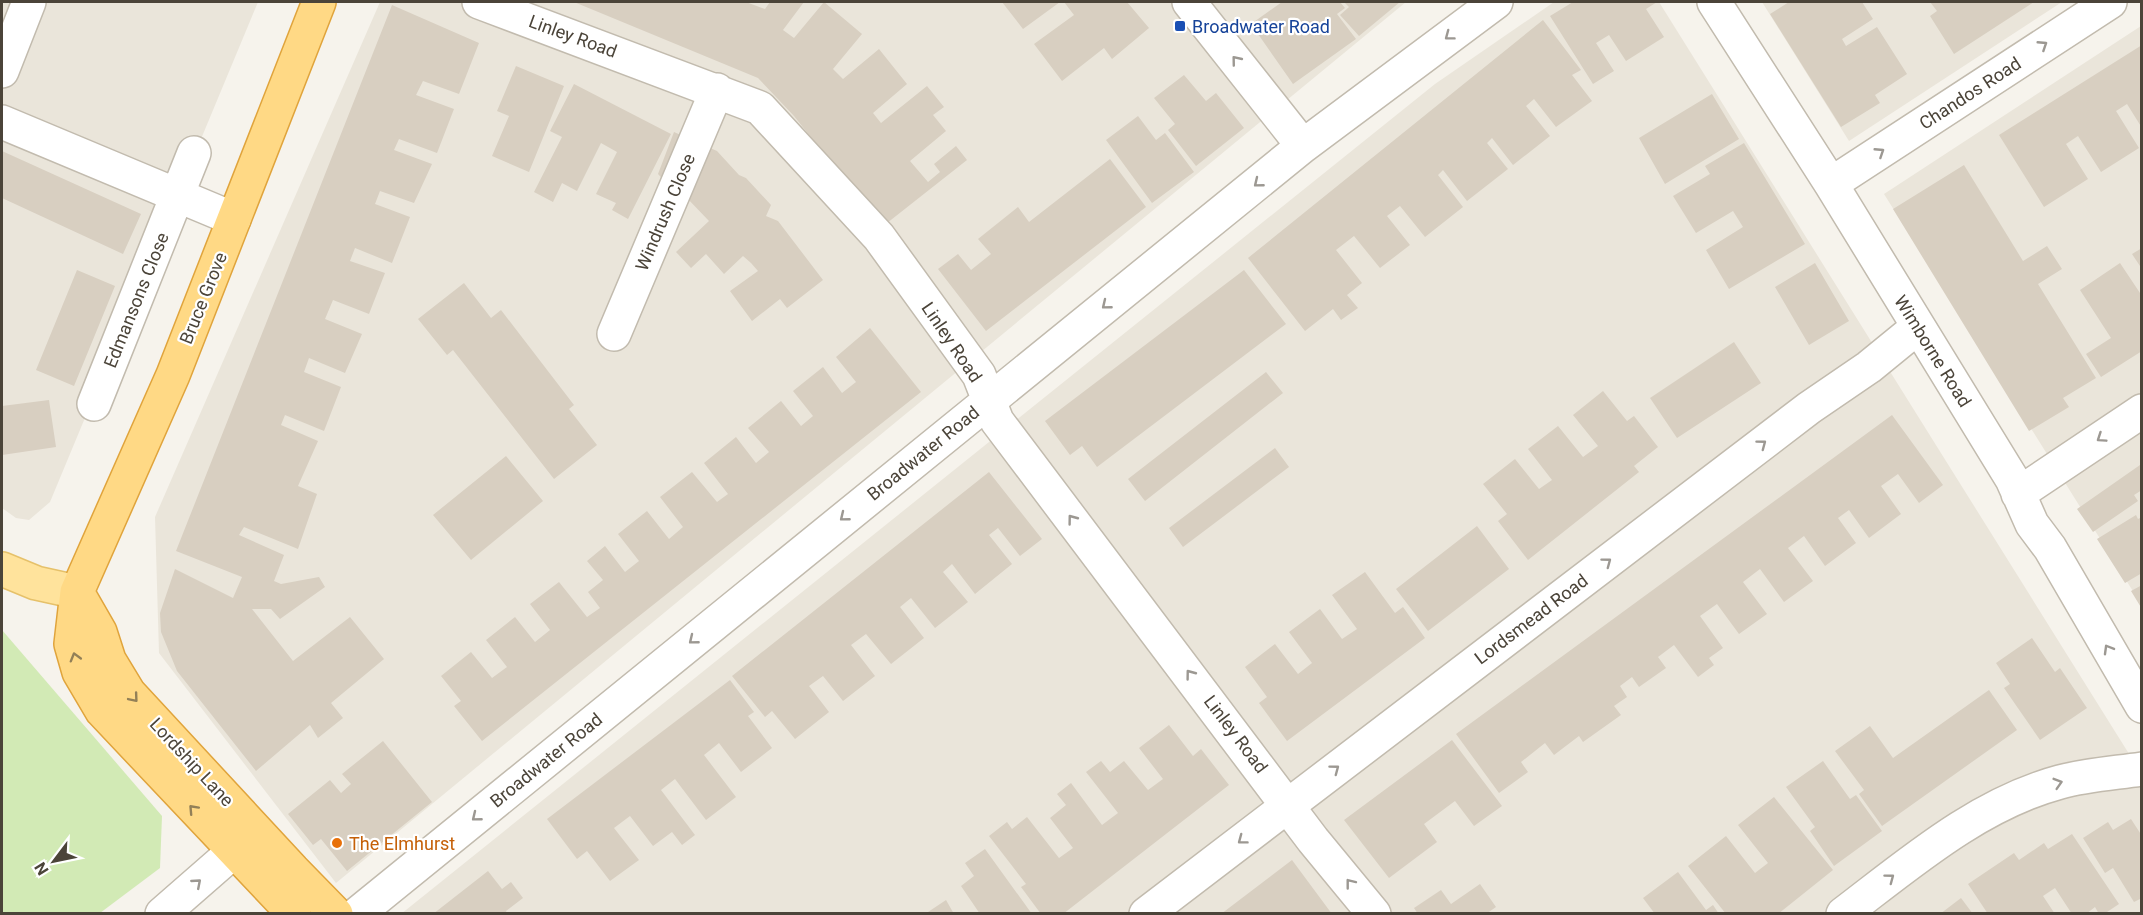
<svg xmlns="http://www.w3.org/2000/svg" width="2143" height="915" font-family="Roboto,sans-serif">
  <rect width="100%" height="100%" fill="#f6f3ec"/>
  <!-- residential -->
  <path fill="#eae5da" d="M2,2H258L50,502L29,520L16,518L2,508Z
    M380,2H1406L336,883L159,653L155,517Z
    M1554,2H1659L2141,773V913L401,914L1435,84Z
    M1762,2H2062L1849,141Z
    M2141,26V604L1884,194Z"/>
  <!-- green -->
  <path fill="#d2eab5" d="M2,630L162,816L160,868L100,913H2Z"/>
  <!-- building -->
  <path fill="#d8cfc1" d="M574,2H746L765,9L770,2H804L783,30L794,38L824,2L862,34L833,69L843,79L879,49L907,84L873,113L881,123L927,86L944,107L933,115L946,131L910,161L928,182L940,172L934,164L956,146L967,160L882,227L794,116L758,78Z
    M1002,2H1060L1023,29Z
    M1064,2H1127L1149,28L1112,59L1104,48L1062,81L1034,44L1074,15Z
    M1282,2H1340L1345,8L1337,14L1356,39L1293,84L1251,24Z
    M1344,2H1400L1359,36L1340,15L1349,7Z
    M1573,2H1657L1646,9L1664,37L1626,61L1609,35L1596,43L1614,71L1593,84L1550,16Z
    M1789,2H1862L1873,19L1842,39L1846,46L1877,27L1907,74L1875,95L1880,103L1841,127L1770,14Z
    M1930,2H2034L1954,54L1930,16L1937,11Z
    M392,5L479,43L459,94L423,81L416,95L454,109L437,153L399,139L394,150L432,164L414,203L380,191L375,204L410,217L392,263L355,248L350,261L385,273L369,314L333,300L325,319L362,334L345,373L309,358L304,372L341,387L324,431L285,415L281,425L318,441L298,486L317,494L298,549L244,527L239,535L284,555L274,581L281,584L319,577L325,587L280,619L271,609H252L293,661L350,617L384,659L331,703L343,718L318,738L310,725L256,771L177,671L161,632L160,613L175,569L233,598L242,577L176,551Z
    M1543,20L1581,70L1572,75L1592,101L1556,127L1534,99L1526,106L1550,136L1513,165L1492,138L1487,143L1508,169L1467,201L1443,170L1438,175L1463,207L1425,237L1400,206L1387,216L1410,245L1380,268L1354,236L1336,250L1362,283L1347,295L1358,308L1341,320L1333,309L1305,331L1248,258Z
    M2142,45V128L2127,104L2116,111L2139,148L2101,172L2078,136L2066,144L2088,179L2044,207L1999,135Z
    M516,66L564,86L529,172L492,156L509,116L497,111Z
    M1184,75L1206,101L1216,93L1244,128L1196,166L1168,130L1175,124L1154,98Z
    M574,84L671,134L628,219L612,210L616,203L596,194L617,152L601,143L577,191L562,183L553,202L534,192L562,137L550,131Z
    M1712,94L1739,139L1665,184L1639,138Z
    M1138,116L1156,140L1165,133L1194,172L1152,203L1106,140Z
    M674,132L717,151L739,175L746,178L771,205L766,216L778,221L823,280L787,308L780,299L752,321L730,291L758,271L751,263L743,256L724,274L706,254L691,268L676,252L709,221L686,197L670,187L658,174Z
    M1744,143L1805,244L1729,289L1706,250L1743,227L1733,211L1696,233L1673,196L1710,174L1705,166Z
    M2,151L141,214L123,254L2,198Z
    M1110,159L1146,207L986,331L938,269L958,254L971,270L991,254L978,239L1018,207L1029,222Z
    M1964,165L2023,261L2047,246L2062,269L2038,284L2096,378L2063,398L2069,407L2029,431L1893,209Z
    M2142,248V269L2132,254Z
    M1815,263L1849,321L1809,345L1775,287Z
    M2120,263L2142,296V351L2101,377L2086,354L2111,338L2080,290Z
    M77,270L115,286L74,386L36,370Z
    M1244,270L1286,324L1097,467L1082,446L1070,455L1045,421Z
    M464,283L491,318L501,310L574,405L569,409L597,445L554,479L453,350L447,355L418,319Z
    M870,328L921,392L482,741L454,706L461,701L441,676L471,652L492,678L507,667L486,640L515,617L535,642L550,630L530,604L559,582L587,617L600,608L588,592L603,580L587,561L605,546L625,572L639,561L618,534L647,511L669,539L683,527L660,497L692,472L717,502L728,494L704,463L736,437L756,463L769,452L748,428L781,401L801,426L813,416L793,391L823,367L842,393L856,382L836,357Z
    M1734,342L1761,383L1677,438L1650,398Z
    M1266,372L1283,393L1145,501L1128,479Z
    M1603,391L1627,421L1634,416L1658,447L1634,466L1639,472L1528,560L1498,521L1507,514L1483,484L1515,459L1539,489L1552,480L1528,449L1558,426L1583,457L1598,446L1573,415Z
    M49,400L56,447L2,455V406Z
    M1892,415L1943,485L1919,503L1898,474L1881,486L1901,514L1869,538L1849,510L1838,518L1856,543L1825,566L1804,536L1788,548L1813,581L1784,602L1760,569L1743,582L1767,614L1739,634L1717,604L1700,616L1723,648L1709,658L1714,665L1698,677L1674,645L1658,657L1666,668L1639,687L1632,677L1620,686L1627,697L1614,706L1621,715L1583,742L1579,736L1554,755L1545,743L1521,762L1528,772L1499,793L1456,734Z
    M1275,448L1289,467L1183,547L1169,528Z
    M506,456L543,501L471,560L433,515Z
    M2140,465L2142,490L2134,495L2138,501L2093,532L2077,509Z
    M989,472L1042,539L1020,556L998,528L989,535L1012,564L975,594L952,564L943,572L968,602L935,628L911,598L900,607L924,638L891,664L866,634L851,645L875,676L843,701L823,676L809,686L829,712L795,739L772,711L765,717L732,676Z
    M2136,515L2138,519L2142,517V573L2125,583L2097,539Z
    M1477,526L1509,569L1428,631L1396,589Z
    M1365,572L1395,613L1403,607L1425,638L1287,741L1259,703L1267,697L1245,667L1275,644L1298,674L1312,663L1289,632L1320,609L1342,639L1357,629L1332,595Z
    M2142,585V609L2131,591Z
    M2032,638L2055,672L2060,668L2087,708L2040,740L2004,688L2010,684L1996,663Z
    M730,680L754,712L748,716L772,748L741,772L719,743L704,755L736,797L706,820L675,779L661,790L695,835L682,845L672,832L653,846L630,816L614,828L639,860L610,881L587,851L577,859L547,819Z
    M1989,690L2017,730L1882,826L1859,794L1864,790L1835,751L1870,726L1893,758Z
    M1169,725L1193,756L1201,749L1229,785L1063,914H1041L1021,887L1026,884L989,836L1007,822L1012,829L1027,817L1059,858L1073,848L1050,818L1066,805L1057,794L1071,783L1102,825L1118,813L1086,772L1101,761L1110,772L1124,761L1148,790L1163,779L1139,748Z
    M1452,740L1502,806L1474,826L1455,801L1424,824L1437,842L1389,878L1344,820Z
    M383,741L432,802L347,871L321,839L313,845L288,814L330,780L341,793L351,784L342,774Z
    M1823,761L1850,799L1856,795L1882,831L1834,866L1810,831L1815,827L1786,787Z
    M1774,797L1833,870L1778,914H1726L1688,866L1726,836L1755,873L1768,863L1738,825Z
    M2131,819L2142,836V898L2134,902L2113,868L2105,873L2083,838L2108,822L2113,830Z
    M2072,834L2119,904L2104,914H2099L2095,907L2086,914H2072L2055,888L2043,896L2055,914H1988L1968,884L2014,853L2019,860L2044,843L2048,849Z
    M985,849L1032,914H980L961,886L974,876L965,863Z
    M1292,860L1332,914H1221Z
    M488,871L502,889L511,882L523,898L506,911L507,914H433Z
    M1678,872L1706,910L1713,905L1719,914H1655L1643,898Z
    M1480,884L1496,907L1486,914H1418L1414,908L1441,890L1451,904Z
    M1961,898L1973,914H1940Z
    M946,900L954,914H925Z"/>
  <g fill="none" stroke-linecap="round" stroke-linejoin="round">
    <defs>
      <path id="minor" d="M479,2L760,108L879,237L979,375L997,421L1313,840L1374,914
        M1189,2L1303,146
        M1714,2L1831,184L2012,479L2032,524L2050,548L2142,706
        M2,71L29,2
        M2,122L234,219
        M1831,184L2110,2
        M614,334L717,90
        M94,404L194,153
        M2018,494L2142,411
        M162,914L233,852
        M357,914L1303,146L1496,2
        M1146,914L1809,408L1869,367L1918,327
        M1843,914C1910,863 1978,804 2060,782C2086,775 2115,773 2142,769"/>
      <path id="primary" d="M2,569L36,583L77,592"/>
      <path id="trunk" d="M77,592L100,632L109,660L129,693L293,870L336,914
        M294,914L102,711L79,672L71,644L77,592L173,375L319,2"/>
    </defs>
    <!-- minor casing -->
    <use href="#minor" stroke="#c2bbae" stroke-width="36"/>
    <!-- primary casing -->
    <use href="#primary" stroke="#e6c16a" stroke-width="36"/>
    <!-- trunk casing -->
    <use href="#trunk" stroke="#e0a43c" stroke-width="36"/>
    <!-- minor -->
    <use href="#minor" stroke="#fff" stroke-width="33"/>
    <!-- primary -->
    <use href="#primary" stroke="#ffe39c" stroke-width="33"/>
    <!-- trunk -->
    <use href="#trunk" stroke="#ffd985" stroke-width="33"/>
  </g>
  <!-- one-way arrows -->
  <defs><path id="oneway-chevron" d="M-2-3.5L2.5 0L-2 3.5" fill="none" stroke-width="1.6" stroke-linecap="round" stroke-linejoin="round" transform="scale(1.5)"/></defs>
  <g stroke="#9c9892">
    <use href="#oneway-chevron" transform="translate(1449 36) rotate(143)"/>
    <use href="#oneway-chevron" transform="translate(2043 45) rotate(-33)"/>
    <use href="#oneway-chevron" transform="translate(1236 60) rotate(-129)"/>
    <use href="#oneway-chevron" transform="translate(1880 152) rotate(-33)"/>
    <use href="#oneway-chevron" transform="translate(1258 183) rotate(141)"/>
    <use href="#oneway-chevron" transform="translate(1106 305) rotate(141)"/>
    <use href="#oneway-chevron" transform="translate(2101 438) rotate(146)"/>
    <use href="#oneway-chevron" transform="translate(1762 444) rotate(-37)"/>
    <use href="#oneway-chevron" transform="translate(844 517) rotate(141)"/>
    <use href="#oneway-chevron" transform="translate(1072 519) rotate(-127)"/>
    <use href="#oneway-chevron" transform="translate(1607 562) rotate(-37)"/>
    <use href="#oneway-chevron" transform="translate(693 640) rotate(141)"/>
    <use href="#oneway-chevron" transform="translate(2108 649) rotate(-120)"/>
    <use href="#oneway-chevron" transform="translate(1190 674) rotate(-127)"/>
    <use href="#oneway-chevron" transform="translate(1335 769) rotate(-37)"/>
    <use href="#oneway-chevron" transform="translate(2058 783) rotate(-17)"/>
    <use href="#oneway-chevron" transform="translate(476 817) rotate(141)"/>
    <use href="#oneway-chevron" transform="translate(1242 840) rotate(143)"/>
    <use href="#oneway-chevron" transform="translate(1890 878) rotate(-37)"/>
    <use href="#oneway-chevron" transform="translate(197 883) rotate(-41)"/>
    <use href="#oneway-chevron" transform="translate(1350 883) rotate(-128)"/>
  </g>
  <g stroke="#938057">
    <use href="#oneway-chevron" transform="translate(75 657) rotate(-106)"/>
    <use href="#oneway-chevron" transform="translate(134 698) rotate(50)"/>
    <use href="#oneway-chevron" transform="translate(193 809) rotate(-133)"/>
  </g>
  <!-- markers -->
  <rect fill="#1a4fb4" stroke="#fff" stroke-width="2" x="1174" y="20" width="12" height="12" rx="3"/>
  <circle fill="#e8710a" stroke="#fff" stroke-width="2" cx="337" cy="843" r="6"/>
  <g text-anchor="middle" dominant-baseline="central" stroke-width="4.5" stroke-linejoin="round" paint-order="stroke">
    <!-- transit labels -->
    <g font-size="18" fill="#164399" stroke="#fff" text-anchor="start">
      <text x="1192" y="26">Broadwater Road</text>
    </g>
    <!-- street labels -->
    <g font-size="18" fill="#4b4439" stroke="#fff">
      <text transform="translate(573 36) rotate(20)">Linley Road</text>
      <text transform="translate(1970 93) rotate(-33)">Chandos Road</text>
      <text transform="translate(665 212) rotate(-67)">Windrush Close</text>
      <text transform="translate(203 298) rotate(-68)">Bruce Grove</text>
      <text transform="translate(136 300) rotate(-68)">Edmansons Close</text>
      <text transform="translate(952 342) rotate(56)">Linley Road</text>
      <text transform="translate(1933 351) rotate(58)">Wimborne Road</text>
      <text transform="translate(923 453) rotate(-39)">Broadwater Road</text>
      <text transform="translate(1531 619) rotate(-37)">Lordsmead Road</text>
      <text transform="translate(1236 734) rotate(53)">Linley Road</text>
      <text transform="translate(546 760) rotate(-39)">Broadwater Road</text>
      <text transform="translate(192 762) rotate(47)">Lordship Lane</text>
    </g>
    <!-- food labels -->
    <g font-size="18" fill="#c56008" stroke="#fff" text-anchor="start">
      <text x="349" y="843">The Elmhurst</text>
    </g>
  </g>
  <!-- border -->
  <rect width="2143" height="915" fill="none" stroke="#4b4439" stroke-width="6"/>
  <!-- north arrow -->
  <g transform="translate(54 861) rotate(238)" stroke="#ffffff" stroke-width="4.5" paint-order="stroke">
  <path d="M0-4.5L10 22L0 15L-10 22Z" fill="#4b4439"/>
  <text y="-9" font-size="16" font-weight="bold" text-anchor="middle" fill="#4b4439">N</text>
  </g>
</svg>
